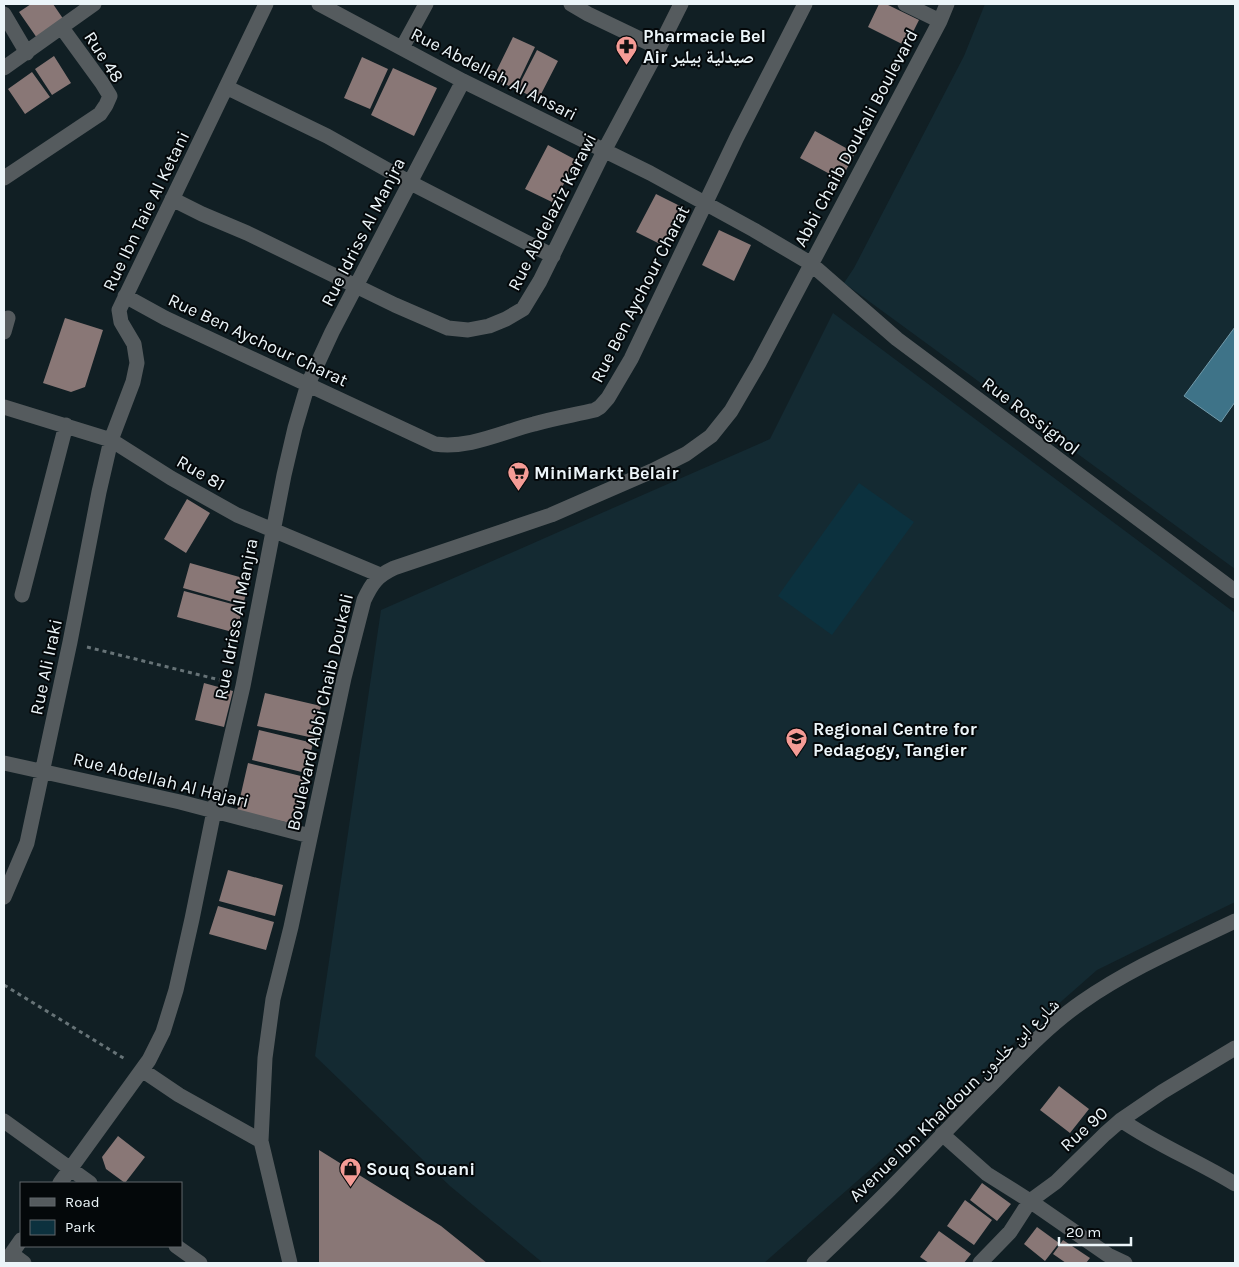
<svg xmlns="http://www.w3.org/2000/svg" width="1239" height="1267" font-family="Karla,'Noto Naskh Arabic',sans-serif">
  <rect width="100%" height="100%" fill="#111f24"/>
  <!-- built -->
  <path fill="#142a32" d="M985,4H1235V569L844,283L854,268L964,56Z
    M833,313L1235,613V902L1097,970L764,1263H543L450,1186L315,1056L381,610L770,439Z"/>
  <!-- green -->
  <path fill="#0c313e" d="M859,483L914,522L832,635L778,596Z"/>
  <!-- water -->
  <path fill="#3e7388" stroke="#729aaa" d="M1235,327V402L1221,422L1184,396Z"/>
  <!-- building -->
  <path fill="#897776" d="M31,4H53L64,20L37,38L19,12Z
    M879,4H886L919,20L906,46L868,27Z
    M513,37L535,47L515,89L493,78Z
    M537,50L558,61L538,100L517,89Z
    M54,56L71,83L52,95L35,69Z
    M362,57L388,69L370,109L344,98Z
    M393,68L437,88L414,136L371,115Z
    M32,72L50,97L25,114L8,89Z
    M815,131L855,153L841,180L800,158Z
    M548,145L576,160L554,203L525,189Z
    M656,194L684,208L664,246L636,232Z
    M719,230L751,245L734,281L702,265Z
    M65,318L103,330L85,387L71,392L43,383Z
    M187,499L210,513L186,553L164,539Z
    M190,563L250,580L243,605L183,588Z
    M184,591L243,607L236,633L177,617Z
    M204,683L233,691L224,727L195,720Z
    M265,693L321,706L314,738L257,726Z
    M259,730L313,743L306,773L252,760Z
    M248,763L305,777L294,824L237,811Z
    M228,870L283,885L275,916L219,901Z
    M218,906L274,922L266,950L209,934Z
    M1059,1086L1089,1109L1070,1133L1040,1110Z
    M118,1136L145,1157L125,1183L106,1169L102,1157Z
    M319,1150L441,1226L487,1263H319Z
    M982,1183L1011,1204L997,1221L970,1200Z
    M965,1200L992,1220L974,1245L947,1226Z
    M1037,1227L1059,1243L1045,1261L1024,1244Z
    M939,1231L971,1254L964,1263H929L920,1257Z
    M1063,1240L1090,1258L1086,1263H1066L1053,1254Z"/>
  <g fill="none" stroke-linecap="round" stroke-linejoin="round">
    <!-- path -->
    <path stroke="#677377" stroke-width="3" stroke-dasharray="4 4" stroke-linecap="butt" d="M87,647L224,681
      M4,985L125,1059"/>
    <!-- minor -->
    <path stroke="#555b5e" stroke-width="15" d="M319,4L463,81L650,173L754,230L810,263L897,339L1235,591
      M571,4L588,14L659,48
      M905,4L940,21
      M4,14L27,53
      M402,48L426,4
      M4,68L94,4
      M226,87L327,136L409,182L553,256
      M4,178L100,114L106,105L110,96L102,83L62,28
      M172,199L202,214L247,233L395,305L448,328L468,330L489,326L506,319L523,309L540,281L604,151L659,48L681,4
      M125,296L165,318L435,444C469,449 502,432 534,424C554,418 574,415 595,410L600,407L608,398L631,359L737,137L805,4
      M4,332L8,318
      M4,407L111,440L171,478L237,515L380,575
      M22,595L66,425
      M4,763L180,802L310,836
      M4,897L27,843L70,642L99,492L111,440L133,382L137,363L134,344L121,322L119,310L266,4
      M142,1070L179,1095L261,1141
      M1121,1120C1157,1145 1198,1161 1235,1184
      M4,1121L90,1183
      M942,1134L987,1174L1030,1201L1108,1255L1125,1263
      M60,1183L149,1060L163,1032L176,990L192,919L214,811L243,686L284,475L295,428L308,384L332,332L463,81
      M176,1246L200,1263
      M12,1254L24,1263
      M5,1263L21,1240
      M290,1263L261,1141L265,1058L273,999L291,927L344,678L364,600C372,583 377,576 394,568L551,515L652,471L686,454L711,436L731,411L759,363L940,21L947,4
      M814,1263C841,1237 869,1211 895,1184C925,1153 954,1122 984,1092C1015,1061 1046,1027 1082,1002C1129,969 1183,946 1235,921
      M980,1263L1010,1232L1030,1201L1056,1182L1105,1134L1121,1120L1162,1092L1235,1048"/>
  </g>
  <!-- icons -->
  <defs>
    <symbol id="pharmacy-pin" viewBox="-11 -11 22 30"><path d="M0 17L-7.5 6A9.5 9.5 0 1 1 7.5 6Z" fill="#f59c96" stroke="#04080a"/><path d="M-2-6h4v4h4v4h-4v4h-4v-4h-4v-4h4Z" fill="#111"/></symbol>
    <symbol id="supermarket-pin" viewBox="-11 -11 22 30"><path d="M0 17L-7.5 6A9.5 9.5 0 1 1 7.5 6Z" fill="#f59c96" stroke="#04080a"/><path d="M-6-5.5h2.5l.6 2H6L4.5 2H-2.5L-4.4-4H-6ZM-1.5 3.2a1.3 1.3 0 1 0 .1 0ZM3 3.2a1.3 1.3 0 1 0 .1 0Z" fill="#111"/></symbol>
    <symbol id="school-pin" viewBox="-11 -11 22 30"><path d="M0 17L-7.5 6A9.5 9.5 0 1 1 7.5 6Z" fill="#f59c96" stroke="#04080a"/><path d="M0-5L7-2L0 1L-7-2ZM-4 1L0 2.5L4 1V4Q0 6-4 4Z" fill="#111"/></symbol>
    <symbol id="shop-pin" viewBox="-11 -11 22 30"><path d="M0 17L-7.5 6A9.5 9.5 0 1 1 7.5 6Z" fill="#f59c96" stroke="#04080a"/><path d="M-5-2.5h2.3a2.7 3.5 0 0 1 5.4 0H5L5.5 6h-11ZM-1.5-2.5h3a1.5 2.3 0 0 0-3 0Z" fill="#111"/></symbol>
  </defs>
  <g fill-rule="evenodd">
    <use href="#pharmacy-pin" x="614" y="34" width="25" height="34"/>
    <use href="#supermarket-pin" x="506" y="460" width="25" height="34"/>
    <use href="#school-pin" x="784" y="726" width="25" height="34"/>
    <use href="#shop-pin" x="338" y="1156" width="25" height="34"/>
  </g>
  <g text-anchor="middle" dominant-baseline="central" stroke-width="4" stroke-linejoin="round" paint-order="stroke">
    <!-- poi labels -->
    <g font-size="18" font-weight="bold" fill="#ecf5f9" stroke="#04080a" text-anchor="start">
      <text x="643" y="36">Pharmacie Bel<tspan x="643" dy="21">Air صيدلية بيلير</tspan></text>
      <text x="534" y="473">MiniMarkt Belair</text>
      <text x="813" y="729">Regional Centre for<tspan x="813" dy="21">Pedagogy, Tangier</tspan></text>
      <text x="366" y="1169">Souq Souani</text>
    </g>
    <!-- street labels -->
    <g font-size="18" fill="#ecf5f9" stroke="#04080a">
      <text transform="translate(104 57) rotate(57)">Rue 48</text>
      <text transform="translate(494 74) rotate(27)">Rue Abdellah Al Ansari</text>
      <text transform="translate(856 138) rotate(-62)">Abbi Chaib Doukali Boulevard</text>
      <text transform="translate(146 211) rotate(-64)">Rue Ibn Taie Al Ketani</text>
      <text transform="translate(552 212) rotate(-63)">Rue Abdelaziz Karawi</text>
      <text transform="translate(363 232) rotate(-63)">Rue Idriss Al Manjra</text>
      <text transform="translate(640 294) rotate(-63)">Rue Ben Aychour Charat</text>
      <text transform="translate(258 340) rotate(25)">Rue Ben Aychour Charat</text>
      <text transform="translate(1031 416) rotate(37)">Rue Rossignol</text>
      <text transform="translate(201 473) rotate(30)">Rue 81</text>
      <text transform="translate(236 619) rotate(-79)">Rue Idriss Al Manjra</text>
      <text transform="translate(46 667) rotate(-78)">Rue Ali Iraki</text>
      <text transform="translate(320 712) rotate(-77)">Boulevard Abbi Chaib Doukali</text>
      <text transform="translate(161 780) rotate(14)">Rue Abdellah Al Hajari</text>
      <text transform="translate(954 1100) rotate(-44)">Avenue Ibn Khaldoun شارع ابن خلدون</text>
      <text transform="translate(1084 1129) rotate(-42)">Rue 90</text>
    </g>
  </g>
  <!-- border -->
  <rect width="1239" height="1267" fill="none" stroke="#ecf5f9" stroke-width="10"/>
  <!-- legend -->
  <rect x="20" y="1182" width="162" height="65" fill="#04080a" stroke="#61676a"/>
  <rect x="30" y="1198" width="25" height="8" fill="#555b5e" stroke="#61676a"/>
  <text x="65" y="1207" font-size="15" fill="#ecf5f9">Road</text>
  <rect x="30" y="1220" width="25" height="15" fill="#0c313e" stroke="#61676a"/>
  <text x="65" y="1232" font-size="15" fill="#ecf5f9">Park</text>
  <!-- scale -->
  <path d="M1059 1237v8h72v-8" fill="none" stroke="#ecf5f9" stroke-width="2.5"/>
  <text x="1066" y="1237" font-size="15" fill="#ecf5f9" stroke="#04080a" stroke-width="4" paint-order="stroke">20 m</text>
</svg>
